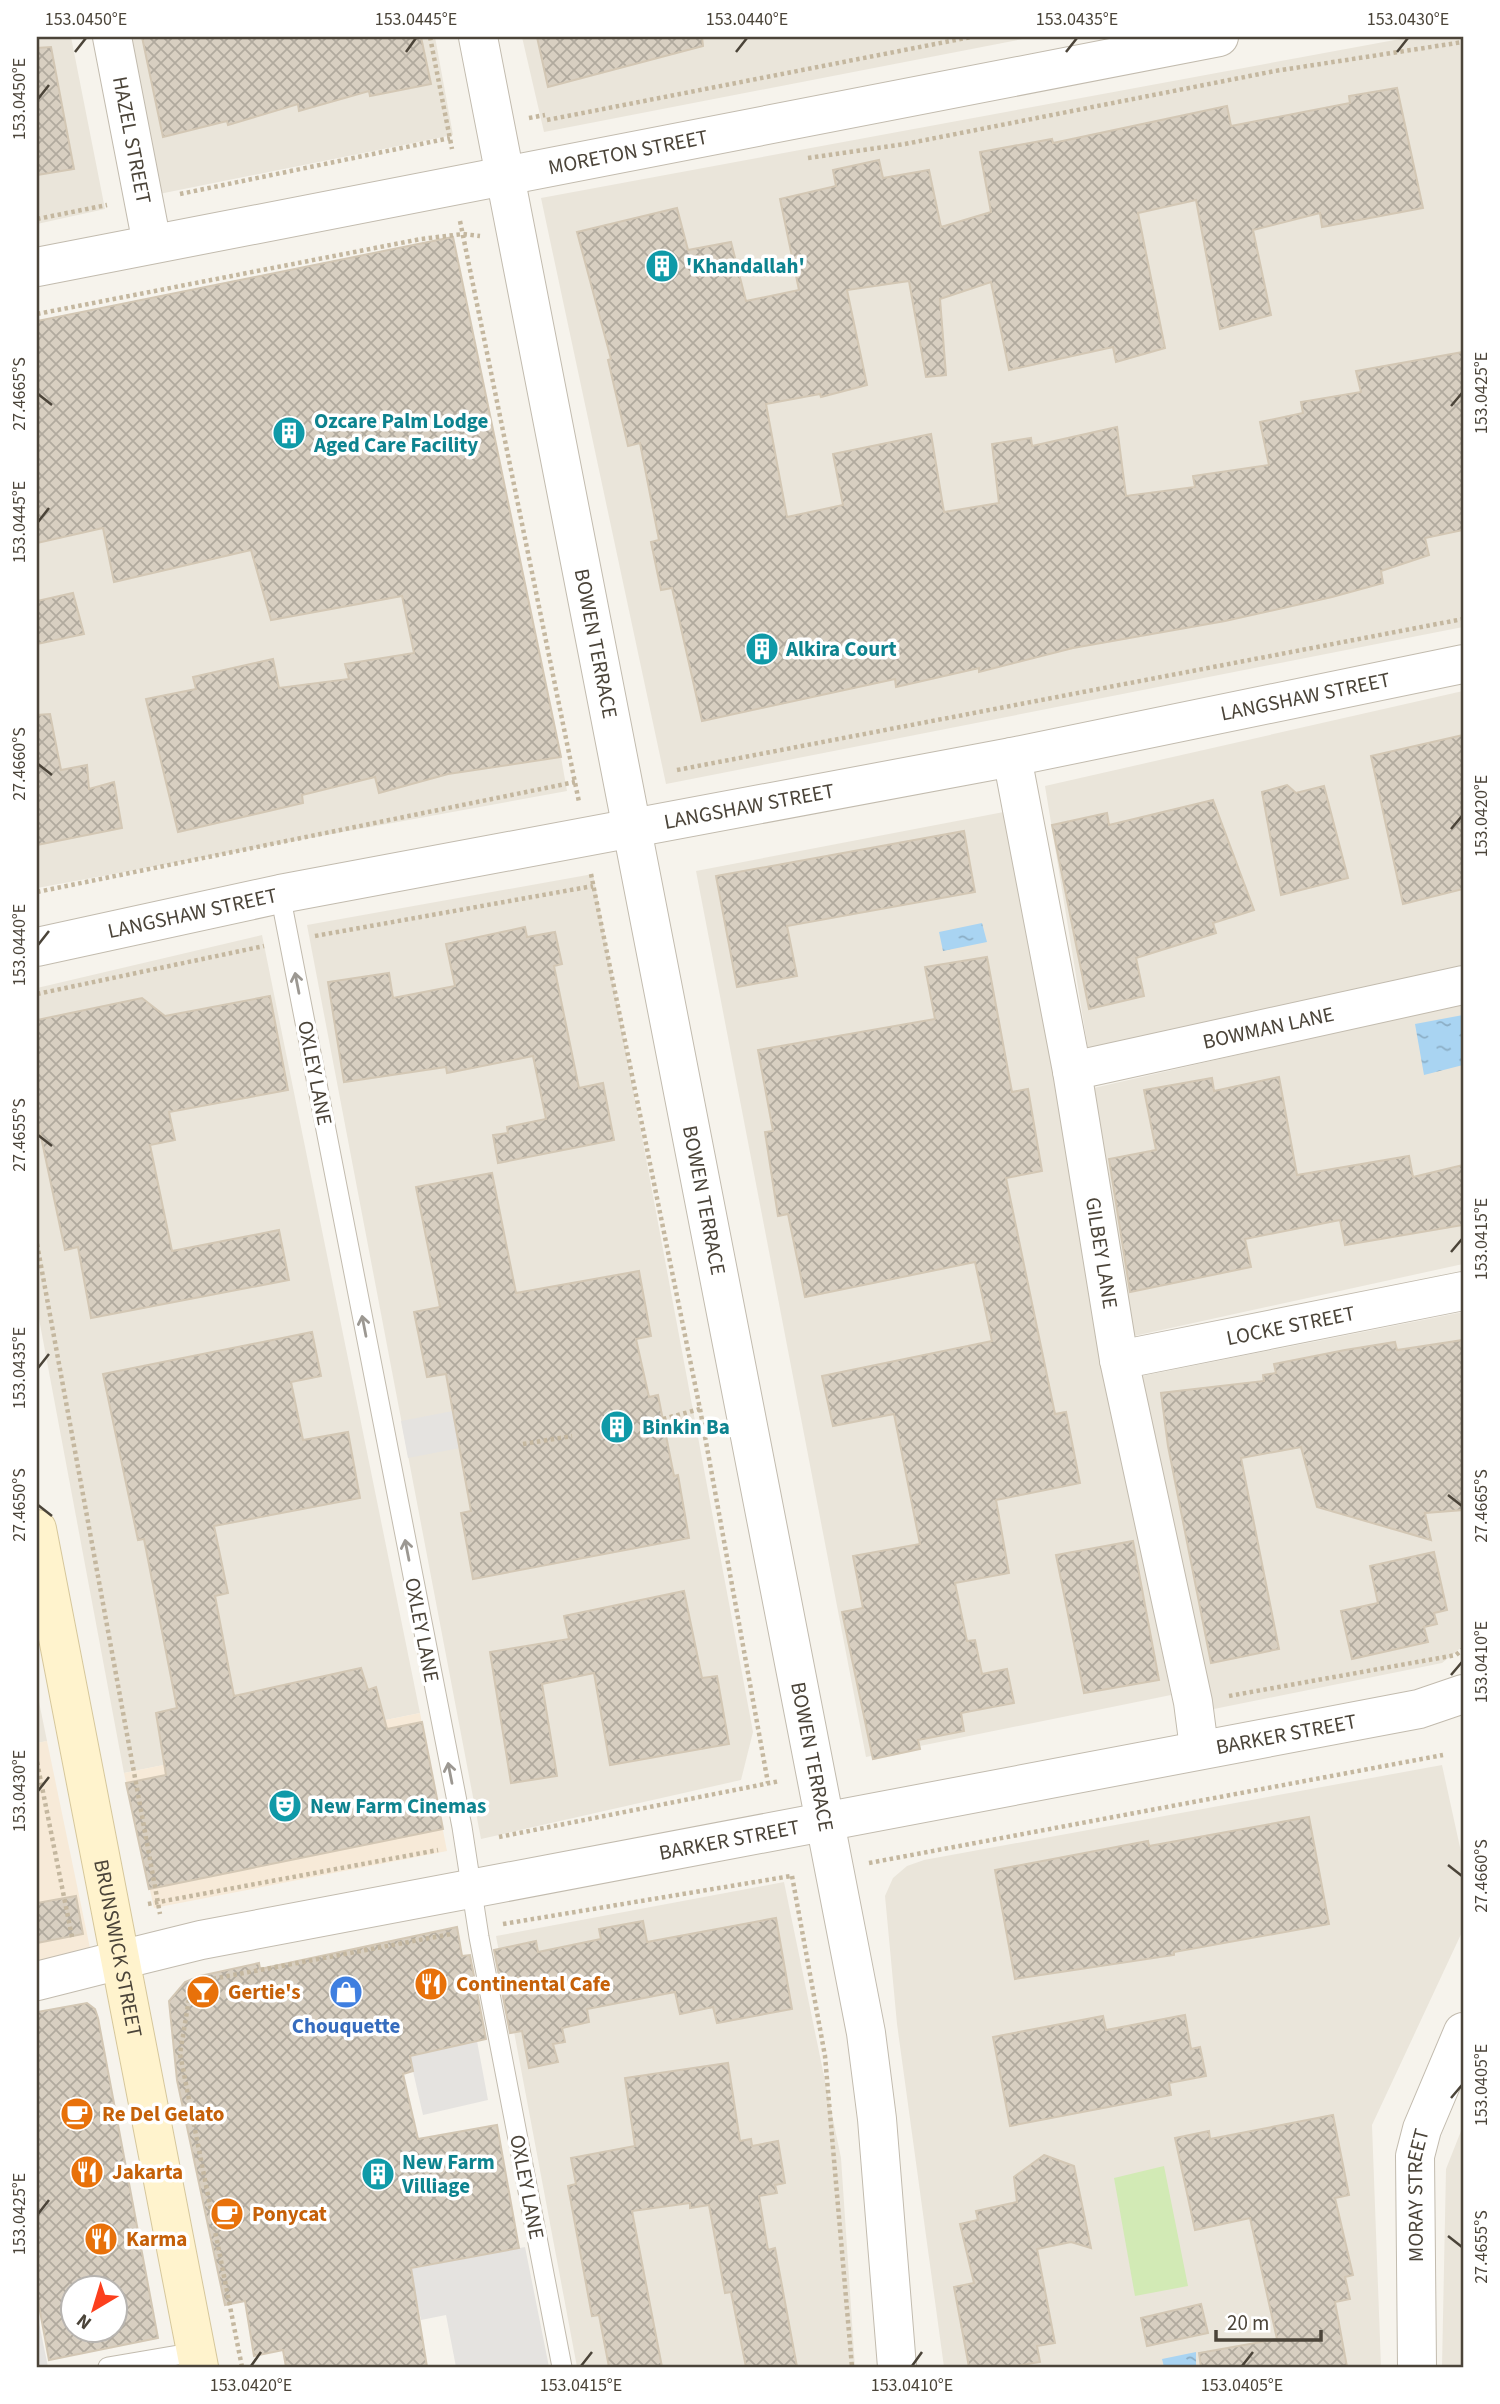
<svg xmlns="http://www.w3.org/2000/svg" width="1500" height="2404" font-family="'Source Sans 3',sans-serif">
  <defs>
    <pattern id="water-ripples" width="26" height="14" patternUnits="userSpaceOnUse" patternTransform="scale(1.75)"><rect width="26" height="14" fill="#a9d4f2"/><path d="M2 4q2-2 4 0t4 0M15 11q2-2 4 0t4 0" fill="none" stroke="#8caec5"/></pattern>
    <pattern id="building-cross-hatch" width="8" height="8" patternUnits="userSpaceOnUse" patternTransform="scale(1.75)"><rect width="8" height="8" fill="#d8cfc1"/><path d="M0 0l8 8M0 8l8-8" fill="none" stroke="#b1aa9e"/></pattern>
  </defs>
  <rect width="100%" height="100%" fill="#f6f3ec"/>
  <!-- residential -->
  <path fill="#eae5da" d="M37,37H71L105,209L37,224Z
    M131,37H435L453,135L159,194Z
    M522,37H1033L544,132Z
    M1411,37H1463V627L666,784L541,198Z
    M61,316L114,582L251,550L271,620L402,596L440,775L561,757L567,791L37,888V321Z
    M1463,691V969L1088,1049L1045,786Z
    M1009,811L1134,1516L1171,1695L866,1757L696,871Z
    M593,874L753,1732L741,1780L481,1839L307,925Z
    M262,935L420,1713L124,1773L37,1308V988Z
    M1463,1003V1264L1134,1336L1085,1090Z
    M1463,1312V1646L1442,1663L1209,1710L1137,1377Z
    M37,1692L47,1741L37,1743Z
    M1442,1765L1463,1861V1930L1372,2125L1381,2367H944L897,2024L885,1896L893,1878L907,1866L924,1860Z
    M784,1882L841,2158L855,2367H577L496,1936Z
    M1463,2126V2367H1442L1446,2169Z"/>
  <!-- commercial -->
  <path fill="#f7ead8" d="M420,1713L447,1851L154,1908L124,1773Z
    M47,1741L91,1953L37,1963V1743Z"/>
  <!-- pitch -->
  <path fill="#d2eab5" d="M1164,2166L1188,2286L1135,2296L1114,2178Z"/>
  <!-- parking -->
  <path fill="#e5e3e0" d="M453,1411L460,1448L408,1458L401,1421Z
    M404,2032L477,2041L488,2100L423,2115Z
    M525,2247L549,2367H456L446,2315L421,2320L410,2269Z
    M37,2313L48,2367H37Z"/>
  <!-- water -->
  <path fill="url(#water-ripples)" d="M982,923L987,942L943,951L939,932Z
    M1463,1015V1065L1424,1075L1415,1024Z
    M1196,2352V2367H1164L1162,2359Z"/>
  <!-- building -->
  <path fill="url(#building-cross-hatch)" stroke="#d3c7b4" stroke-width="2" fill-rule="evenodd" d="M142,37H421L431,84L370,96L369,91L299,111L298,104L228,125L227,121L163,137Z
    M537,37H702L703,46L548,87Z
    M51,47L74,169L37,175V48Z
    M1397,88L1423,208L1322,227L1320,213L1253,230L1271,315L1220,329L1196,200L1138,213L1165,348L1116,362L1113,347L1009,370L991,282L940,299L946,375L926,377L909,281L847,290L867,385L821,397L820,394L766,404L787,517L843,505L833,454L931,434L944,512L999,503L992,444L1031,438L1032,446L1117,427L1126,496L1195,487L1193,476L1269,465L1260,422L1303,413L1301,402L1361,392L1356,371L1463,352V530L1425,538L1429,555L1381,571L1383,583L1332,597L1225,621L1073,648L979,672V668L896,687L895,679L702,721L672,588L661,590L651,542L659,540L640,443L628,446L608,360L611,359L577,232L677,208L688,250L731,242L746,301L799,290L780,199L836,186L833,170L879,160L883,178L929,170L941,227L991,212L980,152L1052,139L1053,143L1227,106L1231,126L1350,103L1349,96Z
    M453,237L561,757L448,774L379,793L375,777L302,795L303,803L178,832L146,699L196,689L193,677L273,659L279,688L349,679L345,664L414,653L402,596L271,620L251,550L114,582L103,528L37,543V321Z
    M73,593L84,634L37,644V601Z
    M50,714L61,770L87,765L89,789L114,782L122,828L37,845V715Z
    M1463,735V889L1403,904L1371,756Z
    M1287,785L1296,793L1324,786L1348,878L1281,895L1262,792Z
    M1213,800L1254,910L1213,923L1216,933L1136,958L1144,996L1089,1009L1052,825L1107,813L1109,825Z
    M964,831L975,892L787,926L797,976L737,987L716,876Z
    M525,927L527,937L555,932L562,964L554,966L579,1088L603,1083L614,1140L498,1163L493,1135L508,1133L507,1127L546,1119L533,1056L447,1073L446,1067L344,1082L328,982L389,973L393,998L455,986L446,944Z
    M987,957L1012,1092L1028,1089L1042,1171L1006,1178L1055,1414L1066,1412L1080,1483L996,1500L1009,1573L955,1583L967,1641L975,1640L982,1674L1007,1669L1014,1703L961,1713L964,1731L918,1740L920,1749L873,1759L842,1612L863,1608L853,1556L920,1544L894,1414L833,1426L822,1376L992,1341L975,1262L805,1297L788,1214L778,1216L765,1132L773,1131L758,1050L935,1019L925,967Z
    M270,996L288,1090L169,1112L175,1140L150,1145L172,1251L279,1230L289,1280L91,1318L78,1247L65,1250L37,1118V1020L142,998L165,1016Z
    M1279,1077L1297,1175L1409,1156L1413,1177L1463,1165V1225L1345,1245L1340,1220L1245,1239L1251,1267L1130,1292L1109,1159L1156,1150L1144,1090L1212,1078L1214,1091Z
    M492,1173L516,1293L639,1271L651,1336L636,1339L649,1397L658,1395L674,1476L678,1475L689,1538L473,1579L461,1513L471,1511L446,1374L427,1377L414,1312L440,1307L416,1187Z
    M312,1332L321,1376L291,1382L303,1440L348,1432L360,1498L214,1526L228,1593L215,1596L234,1696L361,1668L368,1690L376,1687L387,1729L422,1722L443,1829L149,1889L126,1783L166,1775L156,1713L177,1708L144,1539L138,1540L103,1374Z
    M1463,1340V1510L1425,1513L1431,1540L1317,1507L1301,1447L1241,1458L1279,1649L1211,1663L1168,1446L1161,1393L1264,1381L1263,1375L1276,1373L1274,1364L1345,1350L1395,1342L1397,1350Z
    M1133,1541L1159,1680L1084,1693L1056,1555Z
    M1434,1552L1447,1610L1434,1613L1437,1624L1424,1627L1428,1642L1352,1659L1341,1611L1378,1603L1370,1566Z
    M684,1591L702,1678L717,1676L729,1744L610,1765L594,1673L542,1684L557,1776L511,1783L490,1652L569,1639L564,1616Z
    M1309,1817L1329,1924L1174,1952V1955L1015,1979L995,1870L1148,1841L1149,1846Z
    M76,1896L83,1934L37,1943V1903Z
    M776,1918L792,2009L717,2023L713,2007L680,2014L675,1992L587,2009L589,2022L562,2028L565,2042L553,2044L558,2062L529,2068L522,2031L510,2033L494,1950L536,1941L538,1952L601,1939L599,1929L643,1921L647,1942Z
    M457,1927L462,1956L470,1955L486,2039L410,2056L413,2071L403,2074L418,2139L497,2125L519,2248L411,2268L427,2367H286L283,2350L254,2356L245,2301L225,2305L177,2080L169,2001L185,1982L200,1976L259,1963L260,1969Z
    M87,2003L95,2009L98,2018L158,2338L49,2360L37,2295V2012ZM74,2288H116V2330H74Z
    M1185,2015L1191,2049L1200,2047L1206,2076L1169,2083L1171,2095L1010,2126L993,2037L1103,2016L1106,2030Z
    M728,2063L740,2141L751,2139L752,2146L778,2141L785,2183L775,2185L777,2193L759,2196L768,2250L775,2248L797,2367H746L731,2292L725,2293L709,2205L690,2208V2203L632,2211L662,2367H609L599,2315L592,2316L568,2186L576,2184L571,2158L635,2146L625,2078Z
    M1333,2115L1349,2195L1335,2198L1353,2275L1345,2277L1350,2299L1335,2302L1347,2367H1201L1199,2353L1277,2339L1250,2218L1195,2230L1175,2138L1209,2131L1210,2139Z
    M1044,2155L1074,2166L1091,2248L1071,2242L1037,2249L1055,2343L1037,2346L1040,2362L1010,2367H969L954,2287L974,2283L960,2224L978,2220L976,2211L1017,2202L1014,2177Z
    M1201,2304L1208,2333L1147,2346L1141,2318Z"/>
  <g fill="none" stroke-linecap="round" stroke-linejoin="round">
    <defs>
      <path id="service" d="M280,894L462,1827L479,1937L562,2367
        M108,2367L196,2352"/>
      <g id="minor">
        <path id="s1" d="M112,37L152,244"/>
        <path id="s2" d="M478,37L866,2033L877,2119L897,2367"/>
        <path id="s3" d="M37,267L1219,37"/>
        <path id="s4" d="M1012,757L1072,1071L1119,1360L1193,1702L1199,1748"/>
        <path id="s5" d="M37,947L280,894L1012,757L1463,664"/>
        <path id="s6" d="M1072,1071L1463,985"/>
        <path id="s7" d="M1119,1360L1463,1291"/>
        <path id="s8" d="M120,1960L201,1940L1419,1709L1463,1694"/>
        <path id="s9" d="M1417,2367L1415,2156L1422,2129L1463,2032"/>
      </g>
      <path id="tertiary" d="M37,1981L120,1960"/>
      <g id="secondary">
        <path id="s10" d="M37,1529L199,2367"/>
      </g>
    </defs>
    <!-- service casing -->
    <use href="#service" stroke="#c2bbae" stroke-width="21"/>
    <!-- minor casing -->
    <use href="#minor" stroke="#c2bbae" stroke-width="40"/>
    <!-- tertiary casing -->
    <use href="#tertiary" stroke="#c2bbae" stroke-width="40"/>
    <!-- secondary casing -->
    <use href="#secondary" stroke="#d6c79b" stroke-width="40"/>
    <!-- path -->
    <path stroke="#c4b79f" stroke-width="4.5" stroke-dasharray="3.5 3.5" stroke-linecap="butt" d="M430,37L452,149
      M529,118L545,115
      M547,120L971,37
      M808,158L905,144L1275,71L1463,42
      M180,194L450,138
      M37,219L107,205
      M460,221L579,802
      M37,314L421,239L463,234L480,236
      M677,770L1463,619
      M591,874L700,1409L768,1783
      M37,892L575,782
      M315,936L593,886
      M37,994L264,946
      M37,1244L160,1914
      M663,1419L700,1409
      M523,1444L572,1436
      M1229,1696L1456,1655L1463,1649
      M37,1762L72,1937
      M499,1837L780,1781
      M869,1863L1443,1755
      M792,1876L825,2056L852,2367
      M148,1904L438,1850
      M503,1924L791,1876
      M242,2367L180,2054L189,1999L212,1979L451,1934"/>
    <!-- service -->
    <use href="#service" stroke="#fff" stroke-width="19"/>
    <!-- minor -->
    <use href="#minor" stroke="#fff" stroke-width="38"/>
    <!-- tertiary -->
    <use href="#tertiary" stroke="#fff" stroke-width="38"/>
    <!-- secondary -->
    <use href="#secondary" stroke="#fff3cd" stroke-width="38"/>
  </g>
  <!-- one-way arrows -->
  <defs><path id="oneway-shaft" d="M-6 0H5M1.5-3L5.5 0L1.5 3" fill="none" stroke-width="1.6" stroke-linecap="round" stroke-linejoin="round" transform="scale(1.75)"/></defs>
  <g stroke="#9c9892">
    <use href="#oneway-shaft" transform="translate(297 983) rotate(-101)"/>
    <use href="#oneway-shaft" transform="translate(364 1326) rotate(-101)"/>
    <use href="#oneway-shaft" transform="translate(407 1550) rotate(-101)"/>
    <use href="#oneway-shaft" transform="translate(450 1773) rotate(-101)"/>
  </g>
  <!-- ticks -->
  <path fill="none" stroke="#4b4439" stroke-width="2.5" d="M75,52L86,38M406,52L416,38M736,52L747,38M1066,52L1077,38M1397,52L1408,38M38,99L49,85M38,394L52,405M1451,406L1462,393M38,522L49,508M38,764L52,775M1451,829L1462,816M38,945L49,931M38,1135L52,1146M1451,1252L1462,1239M38,1368L49,1354M1448,1495L1462,1506M38,1505L52,1516M1451,1675L1462,1662M38,1791L49,1777M1448,1865L1462,1876M1451,2098L1462,2085M38,2214L49,2200M1448,2236L1462,2247M251,2366L261,2352M581,2366L592,2352M912,2366L922,2352M1242,2366L1253,2352"/>
  <!-- icons -->
  <defs>
    <symbol id="building-disc" viewBox="-11 -11 22 22"><circle r="9.5" fill="#0f9aa8" stroke="#fff"/><path d="M-4-6H4V6H1V3H-1V6H-4ZM-2.5-4.3h1.7v1.8h-1.7ZM.8-4.3h1.7v1.8H.8ZM-2.5-1h1.7V.8h-1.7ZM.8-1h1.7V.8H.8Z" fill="#fff"/></symbol>
    <symbol id="theatre-disc" viewBox="-11 -11 22 22"><circle r="9.5" fill="#0f9aa8" stroke="#fff"/><path d="M-5-5.5Q0-4 5-5.5V0Q5 5 0 6Q-5 5-5 0ZM-3.3-2.5H-1v1.5H-3.3ZM1-2.5H3.3v1.5H1ZM-2.8 1Q0 5.5 2.8 1Z" fill="#fff"/></symbol>
    <symbol id="restaurant-disc" viewBox="-11 -11 22 22"><circle r="9.5" fill="#e8710a" stroke="#fff"/><path d="M-5-6h1v4h1v-4h1v4h1v-4h1v5L-1.5 .5V6h-2V.5L-5-1ZM5-6V6H3V1.5H1.5Q1.5-4 5-6Z" fill="#fff"/></symbol>
    <symbol id="bar-disc" viewBox="-11 -11 22 22"><circle r="9.5" fill="#e8710a" stroke="#fff"/><path d="M-6-5H6L.8 .8V4.5H3.5V6h-7V4.5H-.8V.8Z" fill="#fff"/></symbol>
    <symbol id="shop-disc" viewBox="-11 -11 22 22"><circle r="9.5" fill="#3f7fe0" stroke="#fff"/><path d="M-5-2.5h2.3a2.7 3.5 0 0 1 5.4 0H5L5.5 6h-11ZM-1.5-2.5h3a1.5 2.3 0 0 0-3 0Z" fill="#fff"/></symbol>
    <symbol id="cafe-disc" viewBox="-11 -11 22 22"><circle r="9.5" fill="#e8710a" stroke="#fff"/><path d="M-5.5-4.5H6V0H3Q3 3.5 0 3.5H-2.5Q-5.5 3.5-5.5 0ZM3-3.2v2h1.7v-2ZM-6 4.5H4V6H-6Z" fill="#fff"/></symbol>
  </defs>
  <g fill-rule="evenodd">
    <use href="#building-disc" x="643" y="247" width="38" height="38"/>
    <use href="#building-disc" x="270" y="414" width="38" height="38"/>
    <use href="#building-disc" x="743" y="630" width="38" height="38"/>
    <use href="#building-disc" x="598" y="1408" width="38" height="38"/>
    <use href="#theatre-disc" x="266" y="1787" width="38" height="38"/>
    <use href="#restaurant-disc" x="412" y="1965" width="38" height="38"/>
    <use href="#bar-disc" x="184" y="1973" width="38" height="38"/>
    <use href="#shop-disc" x="327" y="1973" width="38" height="38"/>
    <use href="#cafe-disc" x="58" y="2095" width="38" height="38"/>
    <use href="#restaurant-disc" x="68" y="2153" width="38" height="38"/>
    <use href="#building-disc" x="359" y="2155" width="38" height="38"/>
    <use href="#cafe-disc" x="208" y="2195" width="38" height="38"/>
    <use href="#restaurant-disc" x="82" y="2220" width="38" height="38"/>
  </g>
  <g text-anchor="middle" dominant-baseline="central" stroke-width="7" stroke-linejoin="round" paint-order="stroke">
    <!-- street labels -->
    <g font-size="21" fill="#4b4439" stroke="#fff">
      <text stroke="none"><textPath href="#s1" startOffset="105">HAZEL STREET</textPath></text>
      <text stroke="none"><textPath href="#s3" startOffset="602">MORETON STREET</textPath></text>
      <text stroke="none"><textPath href="#s2" startOffset="618">BOWEN TERRACE</textPath></text>
      <text stroke="none"><textPath href="#s5" startOffset="1293">LANGSHAW STREET</textPath></text>
      <text stroke="none"><textPath href="#s5" startOffset="726">LANGSHAW STREET</textPath></text>
      <text stroke="none"><textPath href="#s5" startOffset="159">LANGSHAW STREET</textPath></text>
      <text stroke="none"><textPath href="#s6" startOffset="201">BOWMAN LANE</textPath></text>
      <text transform="translate(315 1073) rotate(79)">OXLEY LANE</text>
      <text stroke="none"><textPath href="#s2" startOffset="1185">BOWEN TERRACE</textPath></text>
      <text stroke="none"><textPath href="#s4" startOffset="504">GILBEY LANE</textPath></text>
      <text stroke="none"><textPath href="#s7" startOffset="175">LOCKE STREET</textPath></text>
      <text transform="translate(422 1630) rotate(79)">OXLEY LANE</text>
      <text stroke="none"><textPath href="#s8" startOffset="1188">BARKER STREET</textPath></text>
      <text stroke="none"><textPath href="#s2" startOffset="1752">BOWEN TERRACE</textPath></text>
      <text stroke="none"><textPath href="#s8" startOffset="621">BARKER STREET</textPath></text>
      <text stroke="none"><textPath href="#s10" startOffset="427">BRUNSWICK STREET</textPath></text>
      <text transform="translate(527 2187) rotate(79)">OXLEY LANE</text>
      <text stroke="none"><textPath href="#s9" startOffset="172">MORAY STREET</textPath></text>
    </g>
    <!-- culture labels -->
    <g font-size="21" font-weight="bold" fill="#0d838f" stroke="#fff" text-anchor="start">
      <text x="686" y="266">'Khandallah'</text>
      <text x="314" y="421">Ozcare Palm Lodge<tspan x="314" dy="24">Aged Care Facility</tspan></text>
      <text x="786" y="649">Alkira Court</text>
      <text x="642" y="1427">Binkin Ba</text>
      <text x="310" y="1806">New Farm Cinemas</text>
      <text x="402" y="2162">New Farm<tspan x="402" dy="24">Villiage</tspan></text>
    </g>
    <!-- food labels -->
    <g font-size="21" font-weight="bold" fill="#c56008" stroke="#fff" text-anchor="start">
      <text x="456" y="1984">Continental Cafe</text>
      <text x="228" y="1992">Gertie's</text>
      <text x="102" y="2114">Re Del Gelato</text>
      <text x="112" y="2172">Jakarta</text>
      <text x="252" y="2214">Ponycat</text>
      <text x="126" y="2239">Karma</text>
    </g>
    <!-- shop labels -->
    <g font-size="21" font-weight="bold" fill="#366cbe" stroke="#fff">
      <text x="346" y="2026">Chouquette</text>
    </g>
  </g>
  <!-- border -->
  <rect width="1500" height="2404" fill="none" stroke="#ffffff" stroke-width="77"/>
  <!-- north arrow -->
  <g transform="translate(94 2309) rotate(218)"><circle r="33" fill="#ffffff" stroke="#b7b4b0" stroke-width="2"/>
  <path d="M0-5L12 26L0 18L-12 26Z" fill="#fc3f1d"/>
  <text y="-10" font-size="19" font-weight="bold" text-anchor="middle" fill="#4b4439">N</text>
  </g>
  <!-- scale -->
  <path d="M1216 2330v10h105v-10" fill="none" stroke="#4b4439" stroke-width="3.5"/>
  <text x="1227" y="2330" font-size="21" fill="#4b4439" stroke="#ffffff" stroke-width="5" paint-order="stroke">20 m</text>
  <rect x="38" y="38" width="1424" height="2328" fill="none" stroke="#4b4439" stroke-width="2.5"/>
  <g font-size="18" text-anchor="middle" fill="#4b4439">
    <text x="86" y="25">153.0450°E</text>
    <text x="416" y="25">153.0445°E</text>
    <text x="747" y="25">153.0440°E</text>
    <text x="1077" y="25">153.0435°E</text>
    <text x="1408" y="25">153.0430°E</text>
    <text transform="translate(19 99) rotate(-90)" y="6">153.0450°E</text>
    <text transform="translate(1481 393) rotate(-90)" y="6">153.0425°E</text>
    <text transform="translate(19 394) rotate(-90)" y="6">27.4665°S</text>
    <text transform="translate(19 522) rotate(-90)" y="6">153.0445°E</text>
    <text transform="translate(19 764) rotate(-90)" y="6">27.4660°S</text>
    <text transform="translate(1481 816) rotate(-90)" y="6">153.0420°E</text>
    <text transform="translate(19 945) rotate(-90)" y="6">153.0440°E</text>
    <text transform="translate(19 1135) rotate(-90)" y="6">27.4655°S</text>
    <text transform="translate(1481 1239) rotate(-90)" y="6">153.0415°E</text>
    <text transform="translate(19 1368) rotate(-90)" y="6">153.0435°E</text>
    <text transform="translate(19 1505) rotate(-90)" y="6">27.4650°S</text>
    <text transform="translate(1481 1506) rotate(-90)" y="6">27.4665°S</text>
    <text transform="translate(1481 1662) rotate(-90)" y="6">153.0410°E</text>
    <text transform="translate(19 1791) rotate(-90)" y="6">153.0430°E</text>
    <text transform="translate(1481 1876) rotate(-90)" y="6">27.4660°S</text>
    <text transform="translate(1481 2085) rotate(-90)" y="6">153.0405°E</text>
    <text transform="translate(19 2214) rotate(-90)" y="6">153.0425°E</text>
    <text transform="translate(1481 2247) rotate(-90)" y="6">27.4655°S</text>
    <text x="251" y="2391">153.0420°E</text>
    <text x="581" y="2391">153.0415°E</text>
    <text x="912" y="2391">153.0410°E</text>
    <text x="1242" y="2391">153.0405°E</text>
  </g>
</svg>
